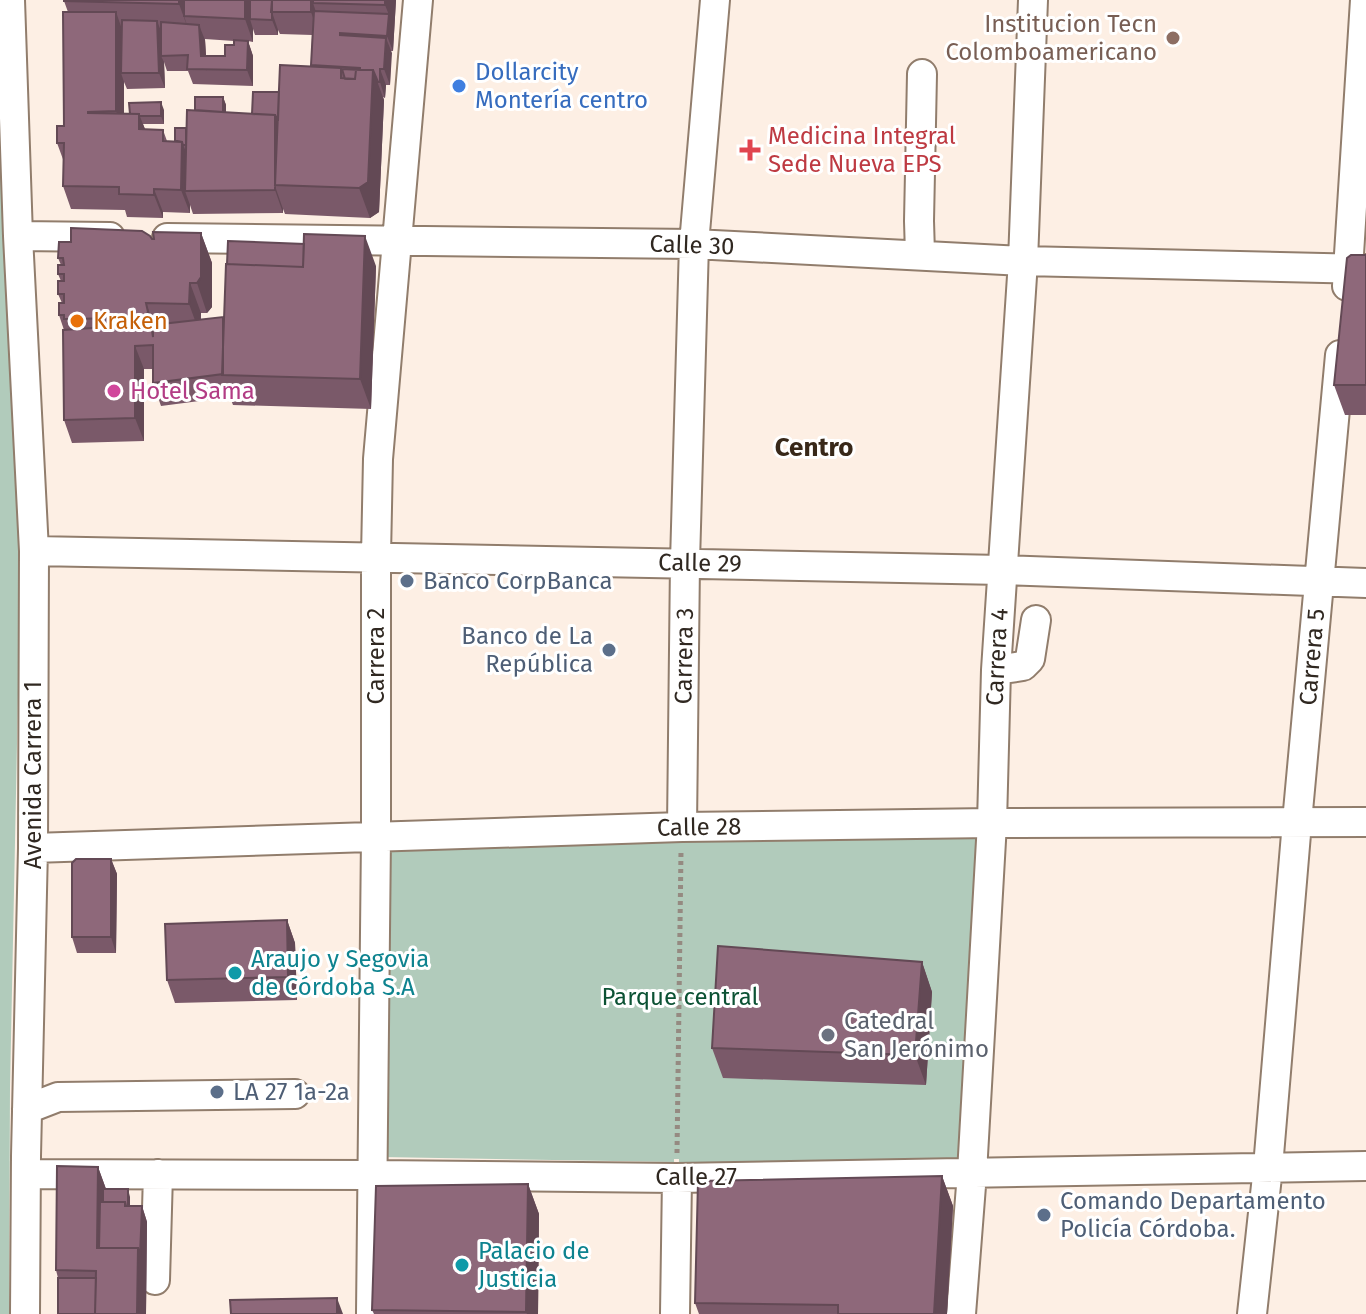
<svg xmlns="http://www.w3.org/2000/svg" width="1366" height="1314" font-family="'Fira Sans',sans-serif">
  <rect width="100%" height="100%" fill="#fdefe4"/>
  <!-- green -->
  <path fill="#b1cbbb" d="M0,41L21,547L10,1088L9,1314H0Z
    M981,831L964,1160L679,1163V1159H674V1162L382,1157L381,841Z"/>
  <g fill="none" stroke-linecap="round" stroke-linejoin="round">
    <defs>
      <path id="minor" d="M10,0L18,236L34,551L33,848L26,1156L25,1314
        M18,236L110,237
        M167,238L694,244L1023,261L1366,269
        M920,254L919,221L922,74
        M1347,286L1365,0
        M34,551L1002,570L1366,583
        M996,670L1023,666L1030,659L1036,620
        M682,827L685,562L694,244L715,0
        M33,848L682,827L992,823L1366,822
        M27,1109L58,1097L295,1094
        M27,1174L373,1175L677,1178L1366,1166
        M155,1280L158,1174
        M371,1314L376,837V556L378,459L418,0
        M675,1314L677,1178
        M961,1314L972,1173L992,823L996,670L1023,261L1033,0
        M1252,1314L1268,1167L1297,822L1340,355"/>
    </defs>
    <!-- minor casing -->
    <use href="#minor" stroke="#917d6c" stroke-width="32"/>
    <!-- path -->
    <path stroke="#958a81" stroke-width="5" stroke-dasharray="4 4" stroke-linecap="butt" d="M677,1153L681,851"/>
    <!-- minor -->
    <use href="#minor" stroke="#fff" stroke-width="28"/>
  </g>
  <!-- wall -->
  <path fill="#7a5969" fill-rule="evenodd" d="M396,0L393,51H391L390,85H386L385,98L383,97L384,100L379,212L370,218L285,214L283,209V213L193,214L190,205V213L163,212V218L127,217L125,210L71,209L63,186L64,162L57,143L64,126L68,12L64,1ZM253,29L255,35H278V30L280,34L312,35L311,67L252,114L226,112V105L223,97L195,110L186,128L175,141H167L163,130L145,129L143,124H164V110L124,114V82L127,89L165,88L164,62L167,71H188L193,84L253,86V56L248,41L253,42ZM205,39L234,41V45L225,56H206Z
    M201,233L212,263V307L207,313H201V320L223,317L224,321L376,266L371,409L233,405L230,397L161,406L153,383V369H144V441L72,443L64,420V330L59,315L62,303L58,294L61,281L58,274L61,265L58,258L152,239Z
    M1366,255V415H1345L1334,385Z
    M111,859L117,874L116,953H77L72,937Z
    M287,920L295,943L297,1000L175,1003L167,980Z
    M922,962L932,992L926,1085L723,1078L712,1048Z
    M98,1167L106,1189L130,1197V1206H142L147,1222L146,1314H58V1278L56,1270Z
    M942,1176L953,1206L947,1314H699L695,1303Z
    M528,1184L539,1214L538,1314H374L372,1310Z"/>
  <!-- shaded-wall -->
  <path fill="#634955" d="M179,0H191L184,16L190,34L179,4Z
    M245,0H254L250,19L253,29V42L245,19Z
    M311,0H320L313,3L319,21V35L311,12Z
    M385,0H396L393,51L387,36L389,15L385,5Z
    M116,12L124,35L121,73L124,82V134L116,111Z
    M273,15L278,30V35L272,20Z
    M157,21L163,36L161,56L164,62L165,88L159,73Z
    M199,25L205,40L207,71L201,56Z
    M386,38L392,53L390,85L384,69Z
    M248,41L253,56V86L247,70Z
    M380,69L386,85L385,98L380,82Z
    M373,70L384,100L379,212L370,218L359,188Z
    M223,97L226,105V132L223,124Z
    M161,102L164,110V124L161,116Z
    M139,114L148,137L139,129Z
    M275,115L283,138L275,185Z
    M182,142L191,164L185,191L190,205V213L181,190Z
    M275,186L283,209V213L275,190Z
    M154,189L163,212V218L154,195Z
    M201,233L212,263V307L207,313L197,283Z
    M365,236L376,266L371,409L360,379Z
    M190,283L201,313L200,334L189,304Z
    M146,303L157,333L152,334L146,315Z
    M135,346L144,369V441L135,418Z
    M111,859L117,874L116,953L111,937Z
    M287,920L295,943L297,1000L288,977Z
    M922,962L932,992L926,1085L915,1055Z
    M98,1167L106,1189L105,1256L97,1248Z
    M942,1176L953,1206L947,1314H934Z
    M528,1184L539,1214L538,1314H527L526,1312Z
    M128,1189L130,1197V1222L125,1206Z
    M142,1206L147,1222L146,1314H137L138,1248Z
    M337,1298L343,1314H337Z"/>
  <!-- building -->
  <path fill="#8e687a" stroke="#634955" stroke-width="2" d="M64,0H179V4L64,1Z
    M184,0H245V19L184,16Z
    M250,0H272V20L250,19Z
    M272,0H311V12H271Z
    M313,0H385V5L313,3Z
    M314,11L389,14L387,36L340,33V35L386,38L384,69H380V82H378L373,70H356L355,79H345L342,69L360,70V68L311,65Z
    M63,12H116V111L88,112V113L139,114V129L163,130V141L182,142L181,190L154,189V195L119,194V187L63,186L64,143H57V126H64Z
    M122,20L157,21L159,73H121Z
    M161,22L199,25L201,56H225V45H234V40L248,41L247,70L187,69L188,55L161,56Z
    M280,65L341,68V78L355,79L356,70H373L368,182L359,188L275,185Z
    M253,92H279L278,121L275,115L252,114Z
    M195,97H223V112L195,110Z
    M161,102V116H139V114H130L129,103Z
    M187,110L275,115V190L185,191Z
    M175,128H186V145H183L182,142L175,141Z
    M71,228L142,231L150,236L152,239H154L153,232L201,233V277L197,283H190L189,304L146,303L148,312L146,315H129V318L64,319V315H59V303H64V294H58V281H64V274H58V265H64L63,258H58L59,242H71Z
    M304,234L365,236L360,379L222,375L226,264L303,267Z
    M228,241L304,244L303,267L227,264Z
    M1351,255H1366V385H1334L1347,258Z
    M223,317V374L153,383V345L135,346V418L64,420L63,330L151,324L153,337V325Z
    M76,859H111V937H72V863Z
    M287,920L288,977L167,980L165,924Z
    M718,946L922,962L915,1055L712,1048Z
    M57,1166L98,1167L97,1248H138L137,1314H95L96,1271L56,1270Z
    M942,1176L934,1314H838V1305L695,1303L698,1181Z
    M528,1184L526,1312L372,1310L376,1186Z
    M103,1189H128V1206H126L125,1202H103Z
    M100,1202H125V1206H142L140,1256L138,1248H99Z
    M58,1278H96L95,1314H58Z
    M337,1298V1314H231L230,1300Z"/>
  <!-- markers -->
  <circle fill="#8d6e63" stroke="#fff" stroke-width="3" cx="1173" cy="38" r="8"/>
  <circle fill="#3f7fe0" stroke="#fff" stroke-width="3" cx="459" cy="86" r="8"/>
  <path fill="#e0444e" stroke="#fff" stroke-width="3" d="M746 138h8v8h8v8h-8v8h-8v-8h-8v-8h8z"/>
  <circle fill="#e8710a" stroke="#fff" stroke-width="3" cx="77" cy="321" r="8"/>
  <circle fill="#d1479c" stroke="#fff" stroke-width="3" cx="114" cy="391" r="8"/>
  <g fill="#5c6f8a" stroke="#fff" stroke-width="3">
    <circle cx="407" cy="581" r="8"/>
    <circle cx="609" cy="650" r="8"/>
    <circle cx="217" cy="1092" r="8"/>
    <circle cx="1044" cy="1215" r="8"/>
  </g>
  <g fill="#0f9aa8" stroke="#fff" stroke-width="3">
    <circle cx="235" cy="973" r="8"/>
    <circle cx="462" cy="1265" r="8"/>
  </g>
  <circle fill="#6b7280" stroke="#fff" stroke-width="3" cx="828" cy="1035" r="8"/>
  <g text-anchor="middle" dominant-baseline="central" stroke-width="6" stroke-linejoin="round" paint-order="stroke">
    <!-- education labels -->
    <g font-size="24" fill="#785e54" stroke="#fff" text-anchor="end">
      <text x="1157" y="24">Institucion Tecn<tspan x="1157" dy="28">Colomboamericano</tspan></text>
    </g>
    <!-- shop labels -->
    <g font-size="24" fill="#366cbe" stroke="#fff" text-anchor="start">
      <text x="475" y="72">Dollarcity<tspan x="475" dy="28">Montería centro</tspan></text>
    </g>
    <!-- health labels -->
    <g font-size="24" fill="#be3a42" stroke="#fff" text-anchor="start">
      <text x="768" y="136">Medicina Integral<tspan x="768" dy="28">Sede Nueva EPS</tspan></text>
    </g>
    <!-- street labels -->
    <g font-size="24" fill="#302821" stroke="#fff">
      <text transform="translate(692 245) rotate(2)">Calle 30</text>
      <text transform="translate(700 563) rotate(1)">Calle 29</text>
      <text transform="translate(376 656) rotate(-90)">Carrera 2</text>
      <text transform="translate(684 656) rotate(-89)">Carrera 3</text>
      <text transform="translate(997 657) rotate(-87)">Carrera 4</text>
      <text transform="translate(1312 657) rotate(-85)">Carrera 5</text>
      <text transform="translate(33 775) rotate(-90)">Avenida Carrera 1</text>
      <text transform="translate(699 827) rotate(-1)">Calle 28</text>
      <text x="696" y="1177">Calle 27</text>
    </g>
    <!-- food labels -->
    <g font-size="24" fill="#c56008" stroke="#fff" text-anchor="start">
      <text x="93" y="321">Kraken</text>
    </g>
    <!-- hotel labels -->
    <g font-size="24" fill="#b23c85" stroke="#fff" text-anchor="start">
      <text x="130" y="391">Hotel Sama</text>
    </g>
    <!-- service labels -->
    <g font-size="24" fill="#4e5e75" stroke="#fff" text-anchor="start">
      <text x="423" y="581">Banco CorpBanca</text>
      <text x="593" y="636" text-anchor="end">Banco de La<tspan x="593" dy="28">República</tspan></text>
      <text x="233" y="1092">LA 27 1a-2a</text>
      <text x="1060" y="1201">Comando Departamento<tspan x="1060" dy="28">Policía Córdoba.</tspan></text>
    </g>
    <!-- culture labels -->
    <g font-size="24" fill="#0d838f" stroke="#fff" text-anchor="start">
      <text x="251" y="959">Araujo y Segovia<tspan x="251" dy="28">de Córdoba S.A</tspan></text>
      <text x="478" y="1251">Palacio de<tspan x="478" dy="28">Justicia</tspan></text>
    </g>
    <!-- park labels -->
    <g font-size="24" fill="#0c5234" stroke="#fff">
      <text x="680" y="997">Parque central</text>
    </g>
    <!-- worship labels -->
    <g font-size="24" fill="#5b616d" stroke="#fff" text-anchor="start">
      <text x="844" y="1021">Catedral<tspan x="844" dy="28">San Jerónimo</tspan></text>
    </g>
    <!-- neighbourhood labels -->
    <g font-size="26" font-weight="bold" fill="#382819" stroke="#fff">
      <text x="814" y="447">Centro</text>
    </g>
  </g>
</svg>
